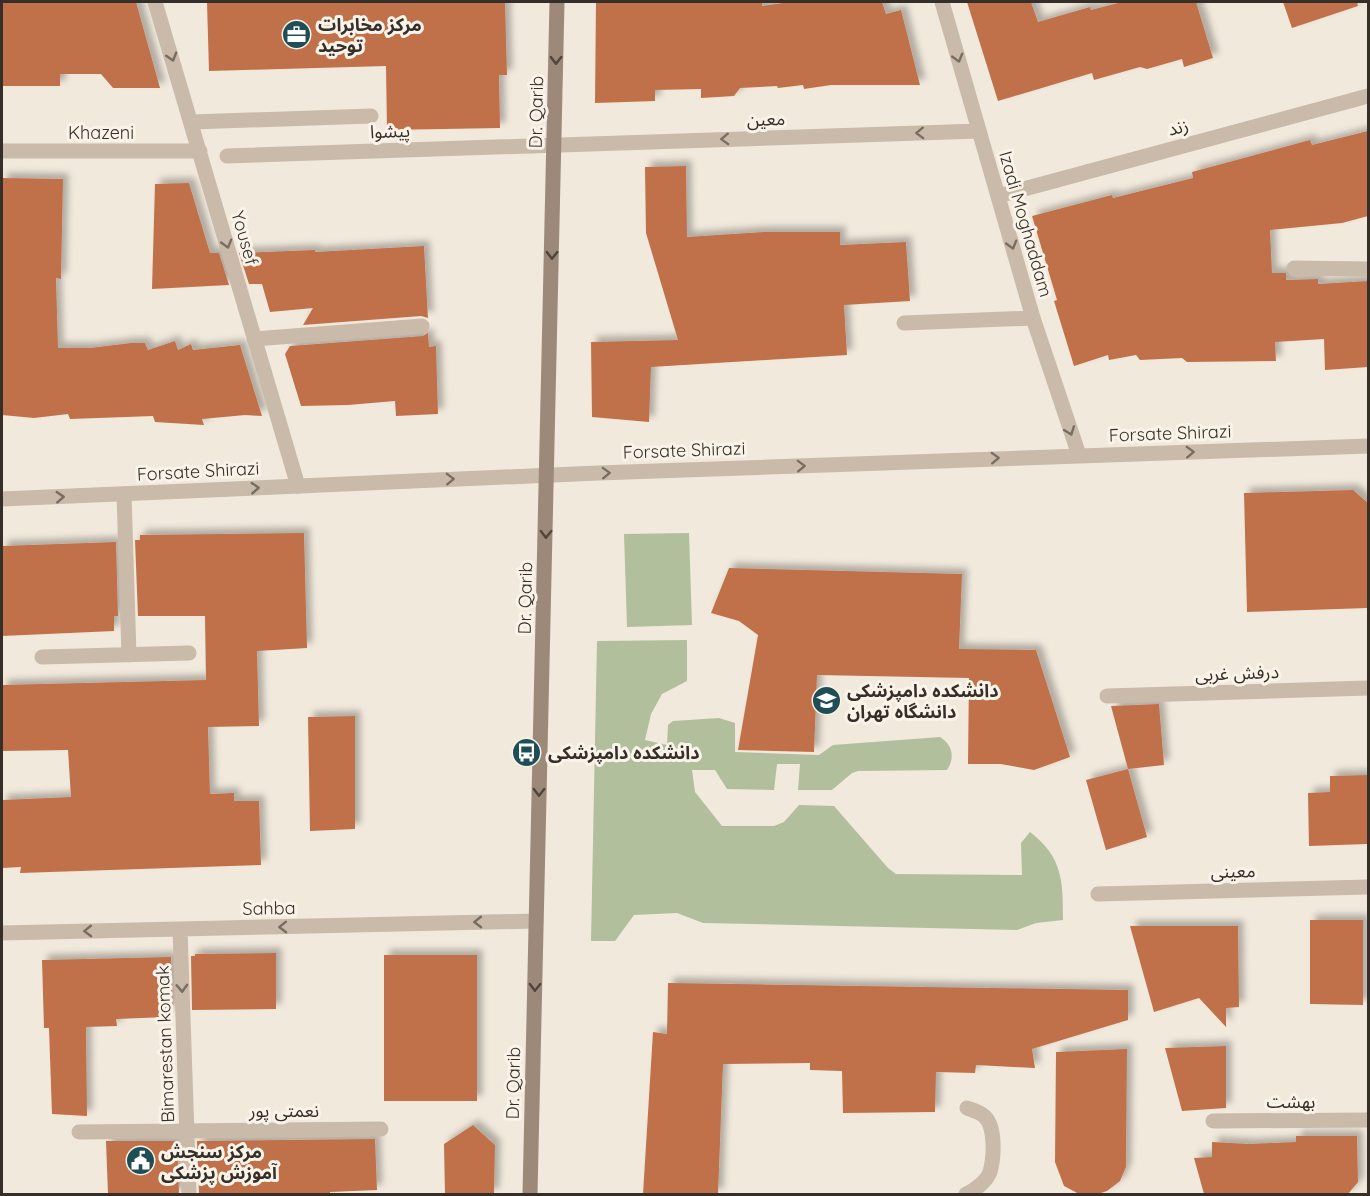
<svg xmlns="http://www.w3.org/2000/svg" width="1370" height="1196" font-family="Quicksand,'Noto Sans Arabic',sans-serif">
  <defs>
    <filter id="shadow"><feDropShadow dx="5.5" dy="-5.5" stdDeviation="3" flood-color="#0004"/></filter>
  </defs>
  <rect width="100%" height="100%" fill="#f1e9dc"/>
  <!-- green -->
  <path fill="#b1bf9d" d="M689,533L692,625L627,627L624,534Z
    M687,640V681L662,694L651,714L645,740L667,745L668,725L673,721L719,718L735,723V752L819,755L833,745L940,737C953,745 955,758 947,770L858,771L852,773L832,790H798L800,764H777L774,790L727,789L715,770H692L695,792L722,826H774L784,822L799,805L834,806L888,868L896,874L1022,875L1021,843L1030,832C1063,857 1063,882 1063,920L1036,923L1017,930L703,923L677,913L634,915L615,941H591L597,641Z"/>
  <!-- building -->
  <path fill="#c1714a" filter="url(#shadow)" d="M2,2H136L160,88H113L101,74H60V86H2Z
    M207,2H505L507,75H499L500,128L387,130L386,66L209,71Z
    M596,2H762V6L790,2H882L886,14L901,10L920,85H831L804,89L803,85L778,88L777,86L740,88L734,96L701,98V89L655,90V101L595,103Z
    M967,2H1031L1038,22L1090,7L1091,10L1122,2H1196L1213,58L1184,67L1182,59L1147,69L1140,67L1094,80L1092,73L998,101Z
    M1283,2H1357L1358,6L1292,28Z
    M1368,131V216L1342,223L1270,230L1272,273H1286V280L1318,279V284L1368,281V367L1325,370L1324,339L1275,342L1276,361L1187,362L1182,358L1140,360L1136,355L1109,360L1108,355L1074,366L1054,301L1057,300L1032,216L1112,195L1113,198L1193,178L1192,172L1310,140L1312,145Z
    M686,166L687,237L764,232H840V245L906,242L910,301L844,305L847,355L651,367L649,422L592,417L591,342L678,340L646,233L645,167Z
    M2,178L63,179L61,279L56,278L58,348H90L131,343H145L148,350L175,341L178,350L191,344L193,350L240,345L262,416L245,415L202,419L204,425L155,422L153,416L70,419L68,414L34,418L2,415Z
    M189,183L210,253H219L229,285L152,289L155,184Z
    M424,246L428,318L421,316L303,325L313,308L270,312L262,284H249L239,253L315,250V252Z
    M428,333L429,347L436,346L438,414L396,416L395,401L348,405L301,406L285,354L290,346L423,336Z
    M1353,490L1368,503V608L1247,612L1244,493Z
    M304,533L307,648L257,651L259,726L208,727L210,794L234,793V801H259L261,865L20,873L21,867L2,868V800L71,797L68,750L2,751V685L206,680L205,616H138L135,540H140V535Z
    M116,542L118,616H114V631L2,636V546Z
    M729,568L962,574L959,649L1036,650L1070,757L1034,770L1001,764H968L969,678L817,675L814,752L738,750L758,635L739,621L711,613Z
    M1159,704L1164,765L1128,769L1111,706Z
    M355,716V829L310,831L308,717Z
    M1128,769L1147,837L1106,850L1086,780Z
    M1367,775L1368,844L1309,846L1308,793L1330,792V776Z
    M1310,920H1363V1005L1310,1004Z
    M1130,926H1238L1239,1007L1226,1008V1027L1199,998L1154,1012Z
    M276,953V1009L192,1010L191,956H195V954Z
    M384,955H477V1101H384Z
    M171,957L173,1010H167V1017L116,1019L117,1026L86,1027L87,1116L52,1114L49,1028H44L42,960Z
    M668,983L1128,990V1020L1032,1049L1035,1068L976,1065L975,1073L936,1072L935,1112L843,1113L842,1071L810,1070V1063L723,1064L718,1194H643L653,1032L667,1034Z
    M1226,1046V1108L1182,1111L1165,1048Z
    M1127,1049L1126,1167L1120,1181L1107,1191L1098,1194H1079L1064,1186L1055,1162L1056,1052Z
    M473,1125L495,1145L494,1194H445L444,1144Z
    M1296,1136H1357L1358,1182L1348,1194H1204L1194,1158L1212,1157V1142L1249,1144L1296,1142Z
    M375,1139L377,1190L330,1192V1194H199L197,1141Z
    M106,1141H177L179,1194H108Z"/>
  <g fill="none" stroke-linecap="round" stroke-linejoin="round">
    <!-- service -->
    <path stroke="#c9baa9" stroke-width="15" d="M192,122L371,116
      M1294,268L1368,269
      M904,323L1033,318
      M254,339L422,326
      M124,494L129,655
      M42,657L189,653
      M966,1194C974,1191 987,1181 990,1172C994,1158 996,1126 984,1116C980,1112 972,1110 967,1108"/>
    <!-- minor -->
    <path stroke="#c9baa9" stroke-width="15" d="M155,2L298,486
      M942,2L1033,318L1079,455
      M2,151H200
      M227,156L979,131
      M998,196L1368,96
      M1107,696L1368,688
      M1098,894L1368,887
      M180,929L189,1194
      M2,933L536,921
      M1213,1121L1368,1120
      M79,1132L381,1129"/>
    <!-- tertiary -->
    <path stroke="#c9baa9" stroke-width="15" d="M2,499L598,473L1368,446"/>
    <!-- secondary -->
    <path stroke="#9c897a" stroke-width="15" d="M530,1194L557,2"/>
  </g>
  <!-- one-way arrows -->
  <defs><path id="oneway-chevron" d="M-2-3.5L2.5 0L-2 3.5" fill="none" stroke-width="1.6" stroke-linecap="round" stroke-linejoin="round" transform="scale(1.5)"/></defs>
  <g stroke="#786d62">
    <use href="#oneway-chevron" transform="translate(172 57) rotate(73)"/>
    <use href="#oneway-chevron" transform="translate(958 58) rotate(74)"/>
    <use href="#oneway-chevron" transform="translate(920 133) rotate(178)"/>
    <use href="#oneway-chevron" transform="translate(725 139) rotate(178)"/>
    <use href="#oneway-chevron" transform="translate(227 244) rotate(74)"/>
    <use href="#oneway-chevron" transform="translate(1012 245) rotate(74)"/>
    <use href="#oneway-chevron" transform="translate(1070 431) rotate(70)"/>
    <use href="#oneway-chevron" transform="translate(1190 452) rotate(-2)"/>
    <use href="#oneway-chevron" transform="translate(995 458) rotate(-2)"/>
    <use href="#oneway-chevron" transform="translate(801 466) rotate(-2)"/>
    <use href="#oneway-chevron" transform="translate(606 473) rotate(-2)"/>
    <use href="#oneway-chevron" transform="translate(450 479) rotate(-2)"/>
    <use href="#oneway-chevron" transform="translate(255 488) rotate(-3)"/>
    <use href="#oneway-chevron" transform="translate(60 497) rotate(-3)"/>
    <use href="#oneway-chevron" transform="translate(478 922) rotate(179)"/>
    <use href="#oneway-chevron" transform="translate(283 927) rotate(179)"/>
    <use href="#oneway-chevron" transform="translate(88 931) rotate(179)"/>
    <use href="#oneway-chevron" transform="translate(182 988) rotate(88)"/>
  </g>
  <g stroke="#50453c">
    <use href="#oneway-chevron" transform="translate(556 60) rotate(91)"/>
    <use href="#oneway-chevron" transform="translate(552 255) rotate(91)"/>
    <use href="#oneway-chevron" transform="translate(546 534) rotate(91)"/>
    <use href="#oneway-chevron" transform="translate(539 792) rotate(91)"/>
    <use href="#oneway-chevron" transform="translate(535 987) rotate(91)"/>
  </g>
  <!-- icons -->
  <defs>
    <symbol id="office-disc" viewBox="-11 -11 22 22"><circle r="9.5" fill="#204e56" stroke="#f9f3e9"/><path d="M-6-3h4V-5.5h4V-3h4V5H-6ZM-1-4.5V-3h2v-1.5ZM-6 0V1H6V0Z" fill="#fff"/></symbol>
    <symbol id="university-disc" viewBox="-11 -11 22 22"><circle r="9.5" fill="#204e56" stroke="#f9f3e9"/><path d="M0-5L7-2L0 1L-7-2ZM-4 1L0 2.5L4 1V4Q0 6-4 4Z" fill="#fff"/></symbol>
    <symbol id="bus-disc" viewBox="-11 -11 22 22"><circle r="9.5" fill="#204e56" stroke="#f9f3e9"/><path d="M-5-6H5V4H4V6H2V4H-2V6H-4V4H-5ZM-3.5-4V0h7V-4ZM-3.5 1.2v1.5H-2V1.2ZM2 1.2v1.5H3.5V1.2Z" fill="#fff"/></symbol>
    <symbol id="civic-disc" viewBox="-11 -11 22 22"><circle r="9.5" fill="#204e56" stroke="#f9f3e9"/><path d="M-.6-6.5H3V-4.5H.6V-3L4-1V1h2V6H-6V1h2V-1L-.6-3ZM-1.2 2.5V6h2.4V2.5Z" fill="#fff"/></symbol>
  </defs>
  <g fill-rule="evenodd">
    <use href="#office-disc" x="280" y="18" width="33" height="33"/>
    <use href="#university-disc" x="810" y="684" width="33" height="33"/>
    <use href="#bus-disc" x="510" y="736" width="33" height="33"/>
    <use href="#civic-disc" x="124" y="1144" width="33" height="33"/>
  </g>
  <g text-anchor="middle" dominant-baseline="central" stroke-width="6" stroke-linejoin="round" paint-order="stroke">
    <!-- poi labels -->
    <g font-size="18" font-weight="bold" fill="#362e28" stroke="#f9f3e9" text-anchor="start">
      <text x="318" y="24">مرکز مخابرات<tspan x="318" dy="21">توحید</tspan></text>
      <text x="847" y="690">دانشکده دامپزشکی<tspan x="847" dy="21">دانشگاه تهران</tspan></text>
      <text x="548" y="752">دانشکده دامپزشکی</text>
      <text x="161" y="1151">مرکز سنجش<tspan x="161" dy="21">آموزش پزشکی</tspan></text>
    </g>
    <!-- street labels -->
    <g font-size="18" fill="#362e28" stroke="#f9f3e9">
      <text transform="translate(536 112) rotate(-89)">Dr. Qarib</text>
      <text transform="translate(766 119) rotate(-2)">معین</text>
      <text transform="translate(1178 127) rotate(-15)">زند</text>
      <text transform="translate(390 131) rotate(-2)">پیشوا</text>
      <text x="101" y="132">Khazeni</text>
      <text transform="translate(1026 224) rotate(74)">Izadi Moghaddam</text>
      <text transform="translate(245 238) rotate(74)">Yousef</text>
      <text transform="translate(1170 433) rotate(-2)">Forsate Shirazi</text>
      <text transform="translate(684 450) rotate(-2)">Forsate Shirazi</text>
      <text transform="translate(198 471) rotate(-3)">Forsate Shirazi</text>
      <text transform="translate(525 598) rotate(-89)">Dr. Qarib</text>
      <text transform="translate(1237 673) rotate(-2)">درفش غربی</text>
      <text transform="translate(1233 871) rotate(-1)">معینی</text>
      <text transform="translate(269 908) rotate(-1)">Sahba</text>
      <text transform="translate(165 1044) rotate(-92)">Bimarestan komak</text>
      <text transform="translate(513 1083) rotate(-89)">Dr. Qarib</text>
      <text x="1291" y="1101">بهشت</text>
      <text x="284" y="1110">نعمتی پور</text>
    </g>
  </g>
  <!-- border -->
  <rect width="1370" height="1196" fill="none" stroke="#362e28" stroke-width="6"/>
</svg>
